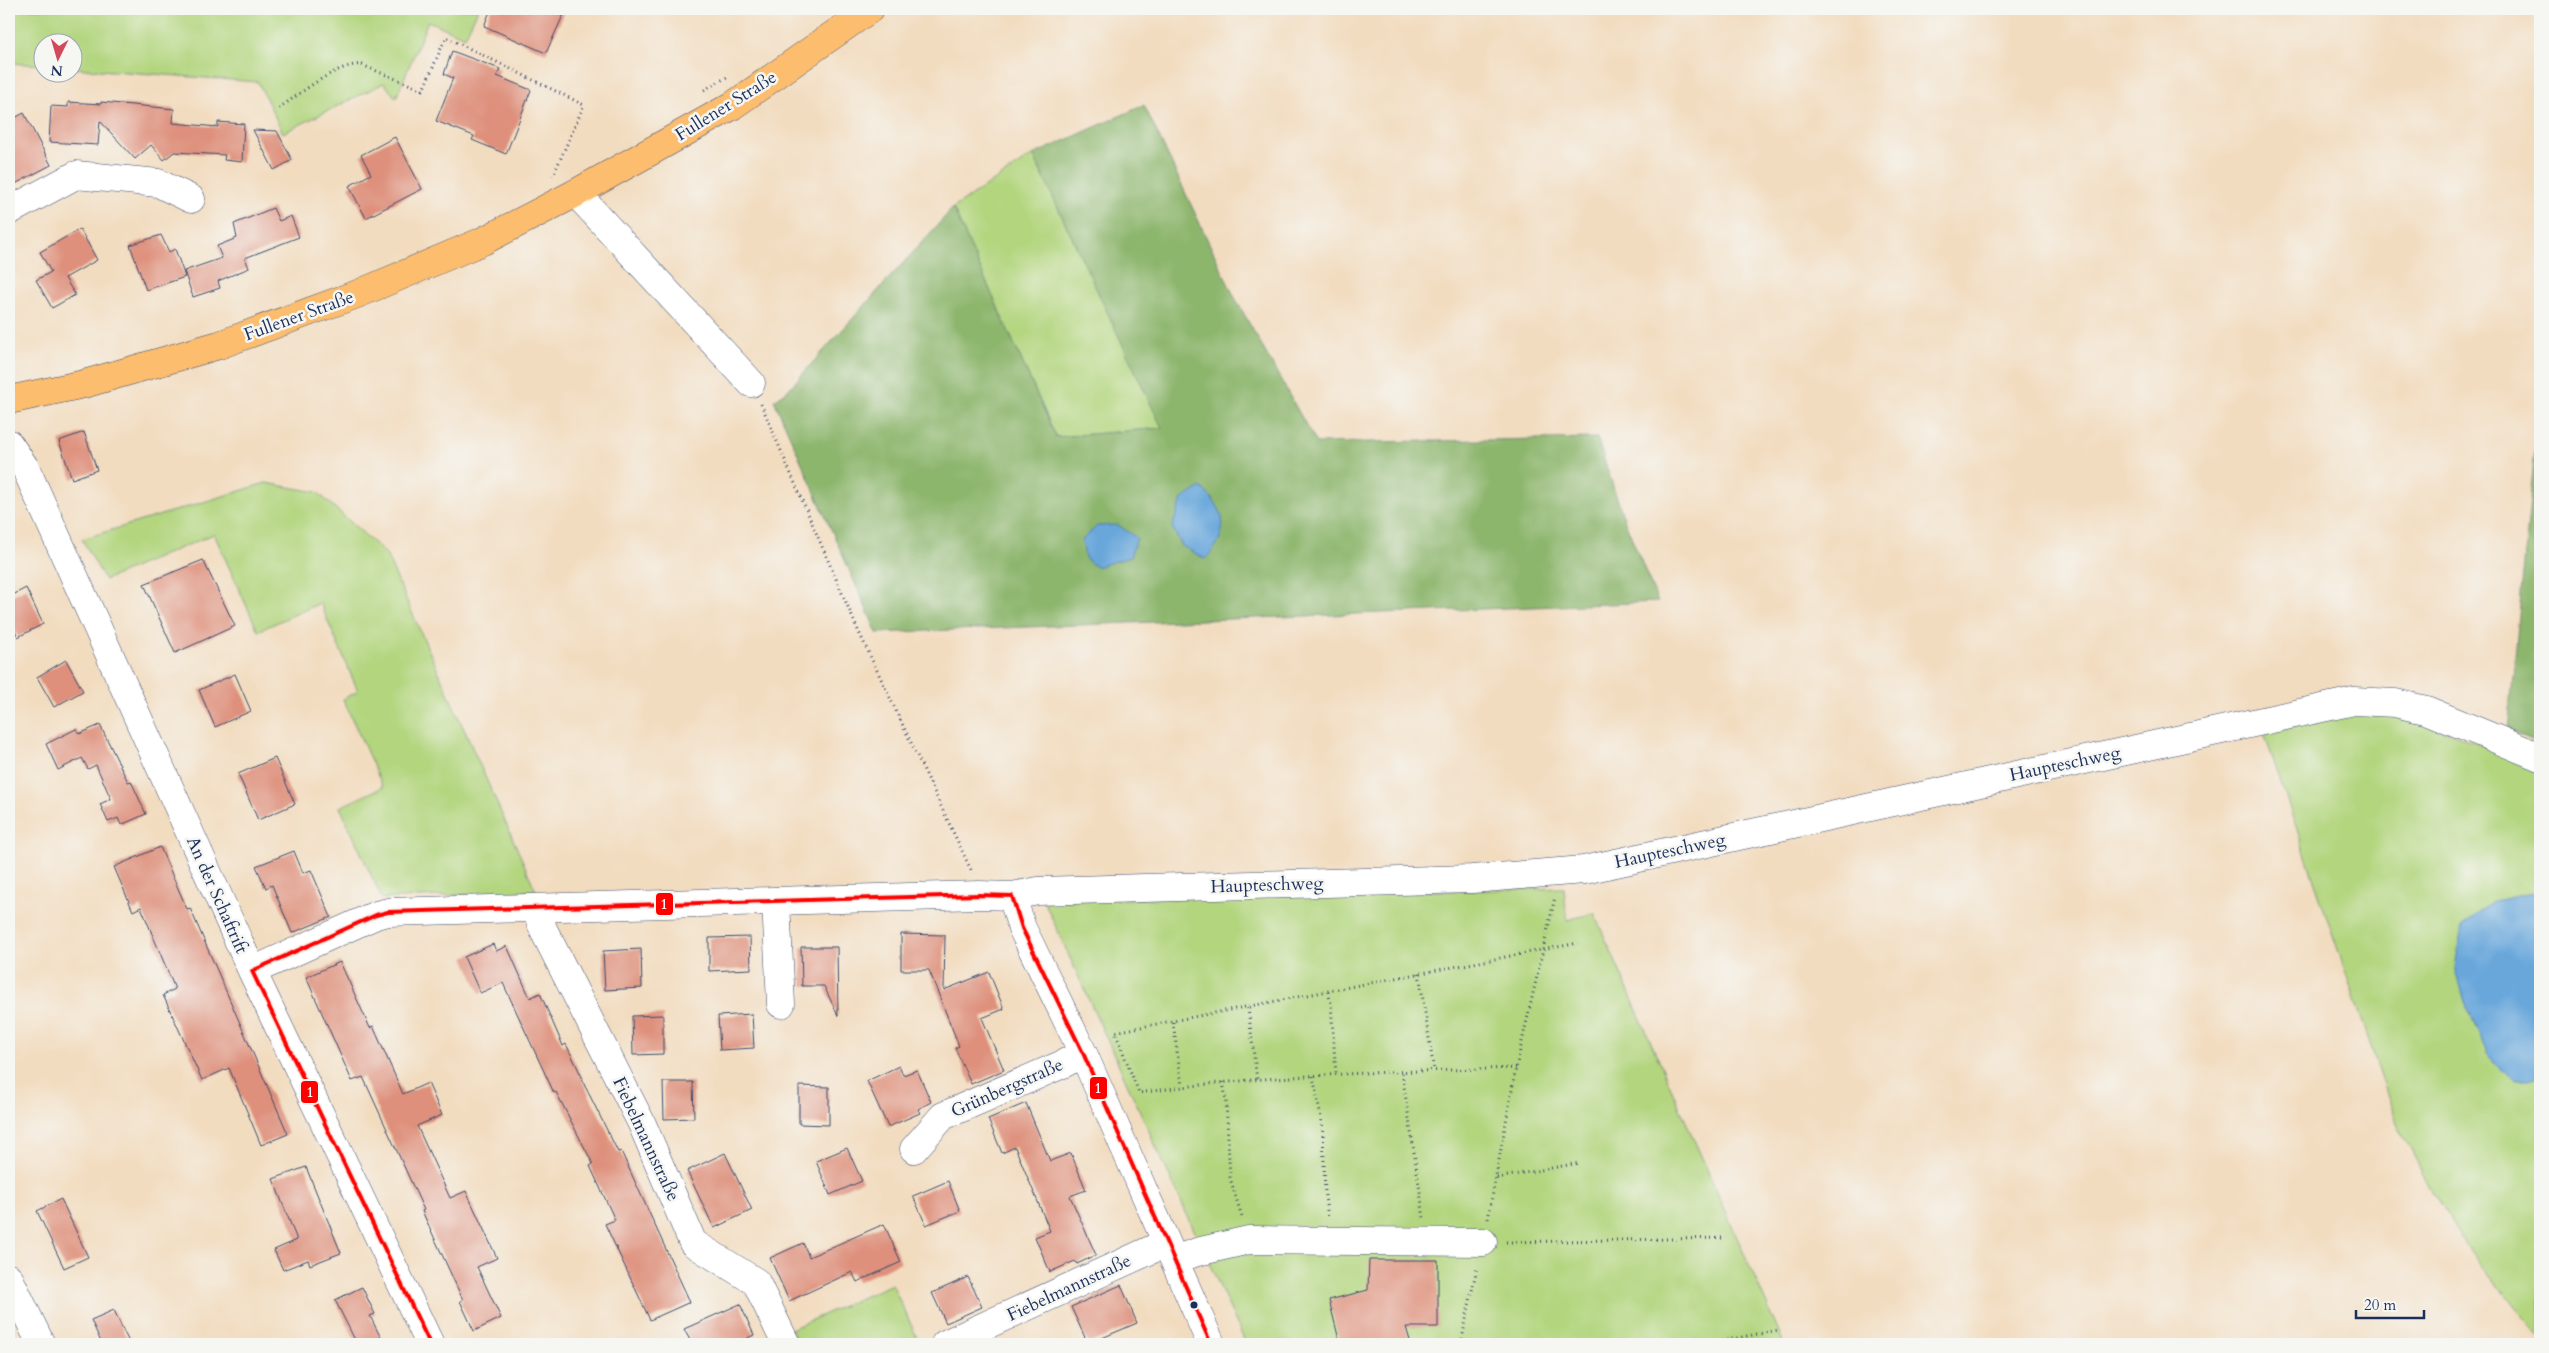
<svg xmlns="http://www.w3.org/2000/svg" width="2549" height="1353" font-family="Cardo,serif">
  <rect width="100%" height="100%" fill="#f6f6f2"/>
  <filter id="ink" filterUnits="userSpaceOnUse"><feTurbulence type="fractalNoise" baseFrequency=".02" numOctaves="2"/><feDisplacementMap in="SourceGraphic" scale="10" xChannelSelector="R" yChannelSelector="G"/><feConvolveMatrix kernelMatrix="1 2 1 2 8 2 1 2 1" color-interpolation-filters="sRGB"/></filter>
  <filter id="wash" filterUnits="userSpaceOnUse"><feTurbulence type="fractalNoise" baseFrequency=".0096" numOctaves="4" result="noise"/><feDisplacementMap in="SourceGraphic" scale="20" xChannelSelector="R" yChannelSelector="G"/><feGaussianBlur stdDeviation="1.12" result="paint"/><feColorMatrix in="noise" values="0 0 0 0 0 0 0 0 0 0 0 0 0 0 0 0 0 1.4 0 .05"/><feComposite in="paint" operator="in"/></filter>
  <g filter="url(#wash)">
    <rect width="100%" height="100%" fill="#f2dcbf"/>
    <!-- green -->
    <path fill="#b2d57e" stroke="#66826e" d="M9,9H478L465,37L428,21L396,98L384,83L283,133L258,82L73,68L72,42H42V65L9,63Z
      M1033,155L1163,428L1056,437L953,208Z
      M266,483L317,492L386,554L536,891L382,899L340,807L383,787L343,699L358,691L320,603L258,631L214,534L105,580L82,539Z
      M2352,712H2394L2540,766V1337L2467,1247L2432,1191L2397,1123L2264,733Z
      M1564,888L1567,920L1594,913L1784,1344H1246L1044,901Z
      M892,1284L920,1344H799L791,1329Z"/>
    <!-- forest -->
    <path fill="#8db66d" stroke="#547266" d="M1144,105L1234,296L1316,443L1597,438L1624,519L1658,602L877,633L774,400L786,392L953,208L1056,437L1162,428L1033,155Z
      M2540,397V744L2508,730Z"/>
    <!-- water -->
    <path fill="#69a7db" stroke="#426b9c" d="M1201,487C1207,493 1215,501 1219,509C1228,526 1219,547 1205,559L1182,546L1172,527L1182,499Z
      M1118,525L1137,538L1130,557L1096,567L1085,558L1082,540L1097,526Z
      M2533,893L2540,894V1075L2529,1080H2514L2490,1059L2465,1002L2455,967L2462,926L2493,901Z"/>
    <g id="blocks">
      <!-- building -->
      <path fill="#de907c" d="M491,9H566L546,53L484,26Z
        M452,51L500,69L497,76L531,90L506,154L472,140L474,136L436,121L453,78L444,74Z
        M68,102L101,104V102L174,109L173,123L218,127V122L244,124L242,162L224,160L225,155L174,152L164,160L151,145L135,159L100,121L98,145L49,142L51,106L68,107Z
        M24,113L51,165L15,184L9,172V121Z
        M253,130L277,131L292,160L274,170Z
        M395,137L422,189L366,218L349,186L371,174L361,155Z
        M273,208L279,221L291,216L299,237L245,258L249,268L218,281L220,288L193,297L184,271L222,258L217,246L237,238L234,224Z
        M80,229L97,260L65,278L75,295L52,308L36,280L51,272L40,252Z
        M161,235L169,252L175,249L185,277L146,290L130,245Z
        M84,432L97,470L72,479L59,441Z
        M203,560L235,626L175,653L144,584Z
        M26,588L43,624L18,637L9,617V597Z
        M66,660L83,691L54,707L37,677Z
        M235,674L251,711L215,727L199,690Z
        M100,725L128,782L131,781L146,814L121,825L118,818L108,822L100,804L111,799L96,765L88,769L82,758L58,770L46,744L76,729L79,734Z
        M275,758L295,804L258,820L238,774Z
        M160,847L187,909L190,908L288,1134L261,1145L229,1068L202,1080L163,995L175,989L141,907L133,911L114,867Z
        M294,851L303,873L311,870L331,917L292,933L272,885L266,888L256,866Z
        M901,934L945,935L944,990L989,972L1004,1009L982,1018L1004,1070L971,1084L955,1048L959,1046L929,970H901Z
        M750,937L751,969L709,971V938Z
        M493,944L496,951L507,946L530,998L540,993L563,1046L566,1044L583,1079L582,1080L618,1152L621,1151L690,1302L650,1320L605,1224L615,1220L590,1166L593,1164L556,1092L554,1093L503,983L480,993L464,957Z
        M801,947H837L838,1016L824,986H802Z
        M641,949L642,988L605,990L603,951Z
        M340,962L370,1028L373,1026L403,1094L428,1083L442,1115L417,1126L450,1198L466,1191L497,1258L477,1267L501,1318L474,1331L460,1301L463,1300L422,1211L424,1210L363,1077L352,1081L306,977Z
        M752,1014L754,1048L720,1050L718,1016Z
        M663,1015V1054L633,1055L632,1016Z
        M899,1066L903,1075L917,1070L931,1102L918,1109L920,1113L888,1127L867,1081Z
        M663,1082H693L694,1118L664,1119Z
        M799,1086L829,1087V1125L799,1124Z
        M1026,1103L1050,1161L1071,1153L1086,1190L1070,1196L1096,1255L1077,1264L1075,1261L1050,1272L1035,1237L1050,1231L1015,1147L1002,1153L988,1119Z
        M847,1148L862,1181L830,1195L816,1161Z
        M725,1153L752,1210L714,1228L687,1171Z
        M306,1167L341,1253L310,1265L308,1260L283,1270L274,1250L297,1240L273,1179Z
        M948,1181L960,1211L926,1225L913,1196Z
        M61,1199L88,1257L64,1268L37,1211Z
        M884,1224L901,1262L857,1282L852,1272L789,1301L770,1258L803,1243L809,1257Z
        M1369,1260H1438V1327H1406L1411,1344H1340L1329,1300L1368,1290Z
        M968,1277L982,1307L946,1323L932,1293Z
        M1121,1285L1137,1323L1088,1344L1071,1307Z
        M362,1287L375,1314L370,1316L384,1344H357L335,1300Z
        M740,1304L754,1335L735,1344H692L684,1329Z
        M114,1310L124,1332L130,1344H102L91,1320Z"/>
    </g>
  </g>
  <g filter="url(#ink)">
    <use href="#blocks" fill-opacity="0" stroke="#3b496d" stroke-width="1"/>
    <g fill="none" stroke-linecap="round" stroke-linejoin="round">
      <defs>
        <path id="minor" d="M576,193L751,383
          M9,211L76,175L158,183L191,199
          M9,444L26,469L252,971L430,1344
          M1012,896L1022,928L1083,1053L1211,1344
          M776,901L781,1004
          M536,908L543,929L642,1124L693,1243L756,1282L786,1344
          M252,971L376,915L388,912L979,895L1012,896L1038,891L1472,879L1584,870L2354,701L2395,703L2426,710L2540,757
          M914,1149L943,1116L1063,1064L1083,1053
          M1174,1260L1197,1252L1249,1240L1483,1242
          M9,1278L41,1344
          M945,1344L1166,1243"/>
        <path id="major" d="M9,400L84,384L219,345L360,293L483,241L576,193L732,106L870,9"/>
      </defs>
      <!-- minor casing -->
      <use href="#minor" stroke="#3b496d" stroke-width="29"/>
      <!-- major casing -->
      <use href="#major" stroke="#3b496d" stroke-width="29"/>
      <!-- path -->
      <path stroke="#3b496d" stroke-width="3" stroke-dasharray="1 4" stroke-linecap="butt" d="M704,90L727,77
        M279,108C300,94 338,62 362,65L423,90L446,37L584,105L553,176
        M761,404L857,628L972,872
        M1419,973L1434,1071
        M1328,992L1331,1003L1336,1075
        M1248,1008L1257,1080
        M1173,1022L1182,1086
        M1516,1068C1391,1072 1264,1074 1139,1093L1115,1032L1578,943
        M1402,1073L1424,1218
        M1313,1076L1323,1128L1325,1196L1328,1218
        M1223,1082L1226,1100L1230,1178L1242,1217
        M1497,1178L1579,1163
        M1488,1219L1516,1068L1555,897
        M1506,1242L1726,1238
        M1461,1344L1477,1267
        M1707,1344L1778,1330"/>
      <!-- minor -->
      <use href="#minor" stroke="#fff" stroke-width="28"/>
      <!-- major -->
      <use href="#major" stroke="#fcbd6e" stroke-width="28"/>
      <defs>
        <path id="bus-1" d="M430,1344L252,971L376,915L388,912L979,895L1012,896L1022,928L1083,1053L1211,1344"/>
      </defs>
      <!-- bus-1 casing -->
      <use href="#bus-1" stroke="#f6f6f2" stroke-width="8"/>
      <!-- bus-1 -->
      <use href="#bus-1" stroke="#f00" stroke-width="4"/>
    </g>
  </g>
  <!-- markers -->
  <circle fill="#1b2f5e" stroke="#f6f6f2" stroke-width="2" cx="1194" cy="1305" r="4.5"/>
  <g text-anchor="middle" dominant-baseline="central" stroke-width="5" stroke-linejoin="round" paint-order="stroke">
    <!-- street labels -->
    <g font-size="18" fill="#1b2f5e" stroke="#f6f6f2">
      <text transform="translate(726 106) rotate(-32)">Fullener Straße</text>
      <text transform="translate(299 316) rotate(-20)">Fullener Straße</text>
      <text transform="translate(2065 764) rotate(-12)">Haupteschweg</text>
      <text transform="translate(1670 851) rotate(-12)">Haupteschweg</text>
      <text transform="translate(1267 885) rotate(-2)">Haupteschweg</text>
      <text transform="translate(217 895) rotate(66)">An der Schaftrift</text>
      <text transform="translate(1007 1088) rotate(-24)">Grünbergstraße</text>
      <text transform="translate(646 1139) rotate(65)">Fiebelmannstraße</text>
      <text transform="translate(1069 1288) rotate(-25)">Fiebelmannstraße</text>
    </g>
  </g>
  <g stroke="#f6f6f2" stroke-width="2">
    <rect x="655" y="892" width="19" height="24" rx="5" fill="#f00"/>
    <rect x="1089" y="1076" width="19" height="24" rx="5" fill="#f00"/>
    <rect x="300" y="1080" width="19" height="24" rx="5" fill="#f00"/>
  </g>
  <g font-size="14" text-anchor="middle" font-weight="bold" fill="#fff">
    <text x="664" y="909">1</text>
    <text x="1098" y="1093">1</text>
    <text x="310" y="1097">1</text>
  </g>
  <!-- margin -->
  <rect width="2549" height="1353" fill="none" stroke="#f6f6f2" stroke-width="30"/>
  <!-- north arrow -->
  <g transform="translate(58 58) rotate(185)"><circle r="24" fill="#f6f6f2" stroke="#9ea6b7"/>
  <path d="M0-4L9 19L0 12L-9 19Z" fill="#d1495b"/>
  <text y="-8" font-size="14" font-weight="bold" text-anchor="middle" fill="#1b2f5e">N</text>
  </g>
  <!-- scale -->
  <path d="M2356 1310v8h68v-8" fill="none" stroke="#1b2f5e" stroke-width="2.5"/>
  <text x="2364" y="1310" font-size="15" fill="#1b2f5e" stroke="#f6f6f2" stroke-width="4" paint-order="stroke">20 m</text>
</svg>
